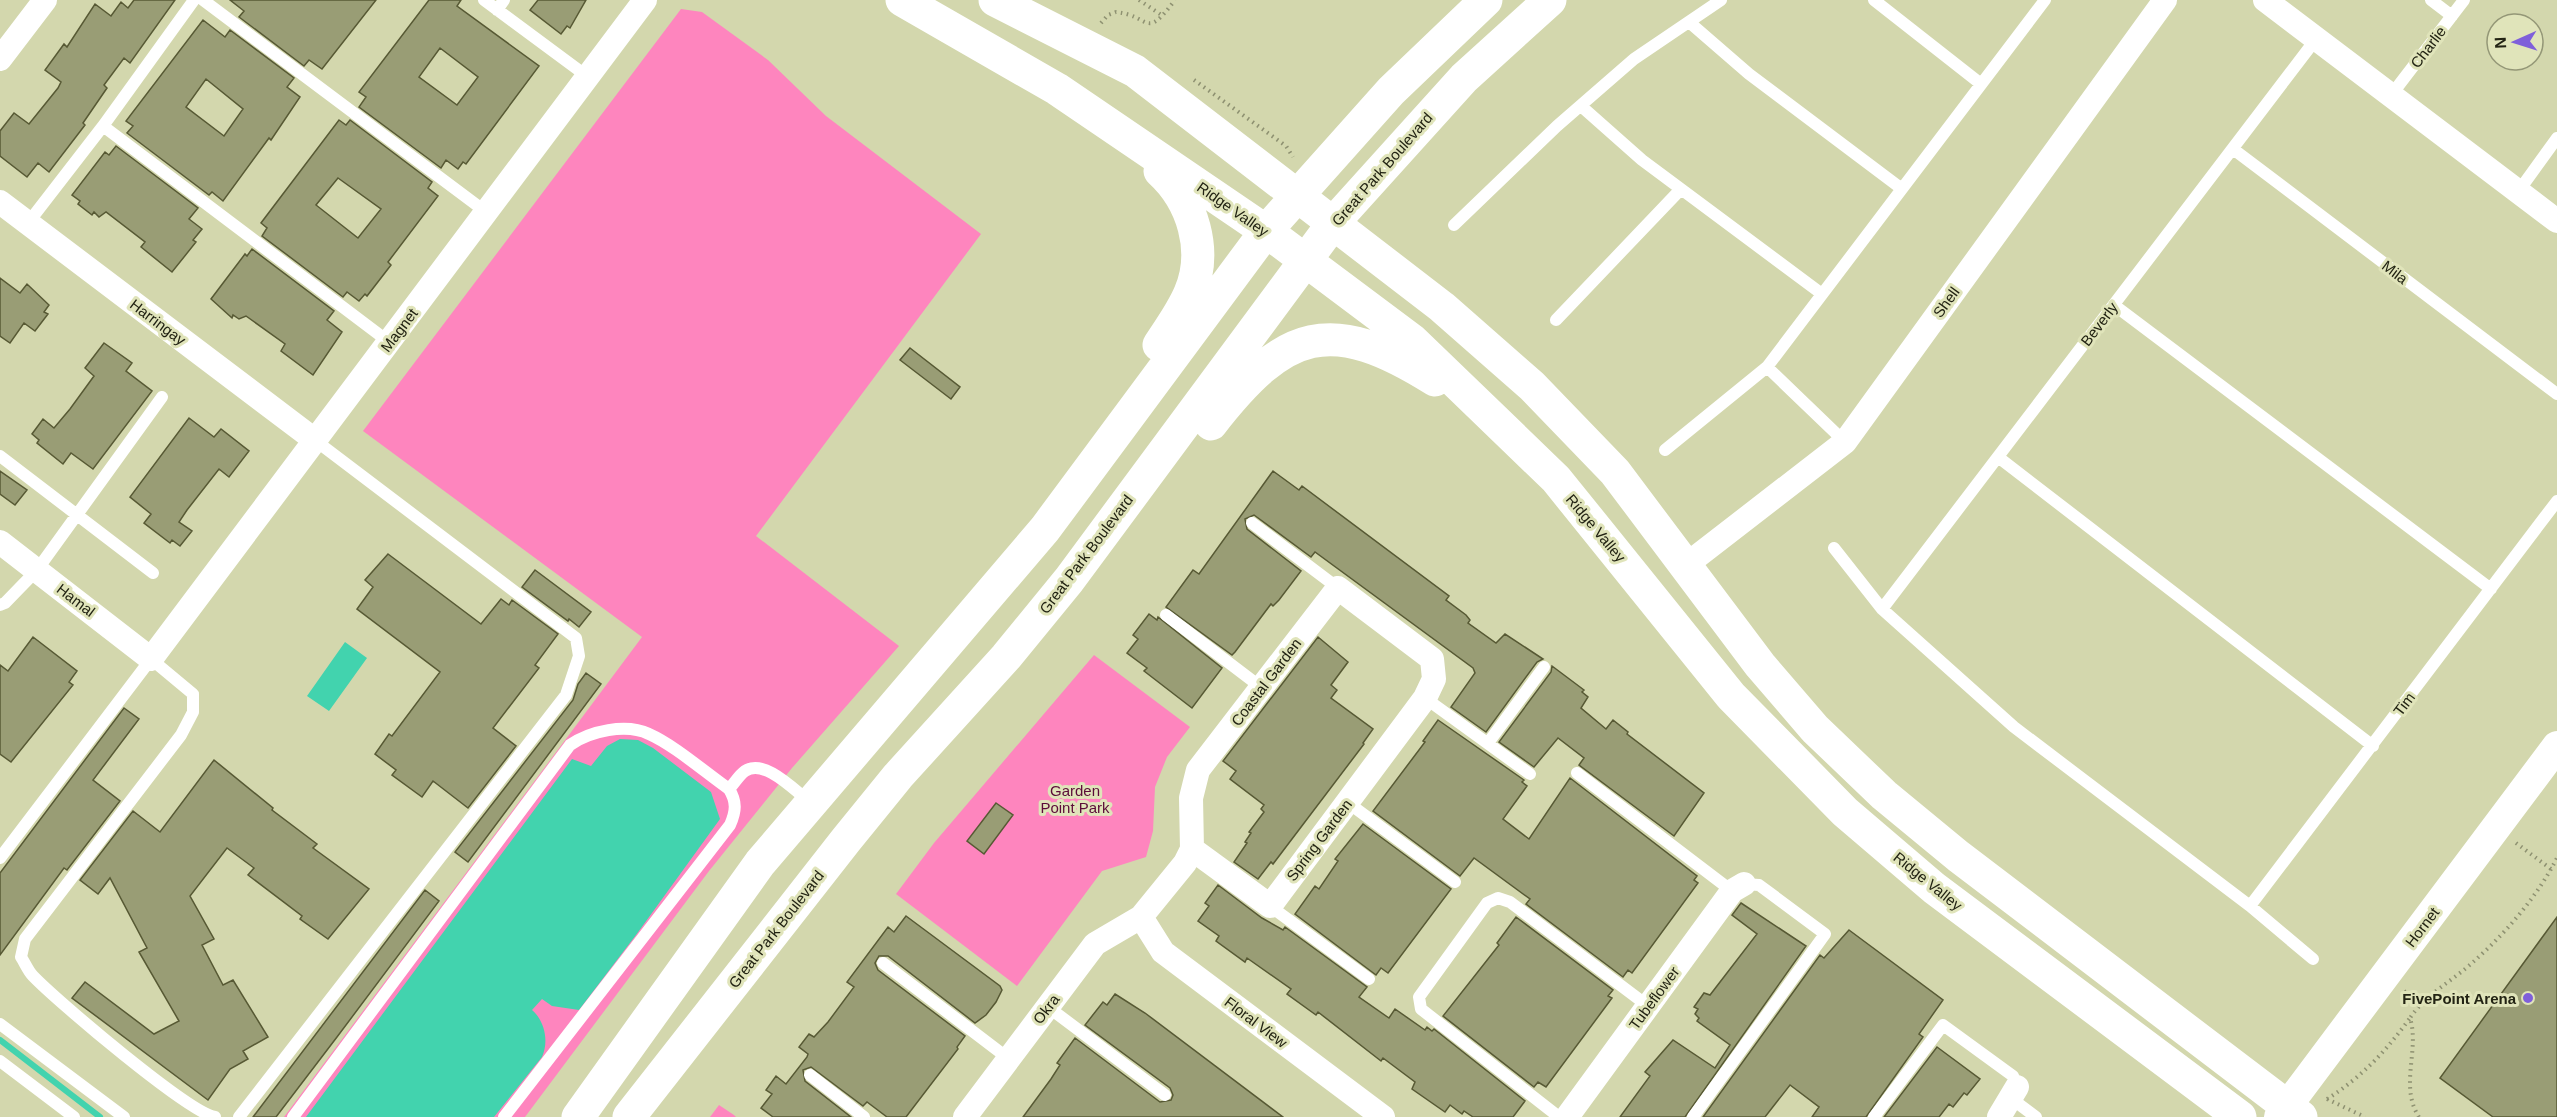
<svg xmlns="http://www.w3.org/2000/svg" width="2557" height="1117" font-family="Arial,sans-serif">
  <rect width="100%" height="100%" fill="#d3d7ad"/>
  <!-- green -->
  <path fill="#fe85be" d="M681,9L702,12L768,60L826,116L981,234L756,536L899,646L792,768L709,871L525,1117H284L642,637L363,431Z
    M1094,655L1190,727L1167,757L1155,787L1153,831L1146,857L1102,871L1017,986L896,894L934,843Z
    M719,1105L734,1115L736,1117H710Z"/>
  <!-- water -->
  <path fill="#42d3ae" d="M345,642L367,658L329,711L307,696Z
    M620,739L638,740L653,748L711,792L720,819L636,935L579,1010L552,1006L542,999L532,1010C545,1021 549,1042 542,1057L494,1117H306L572,759L591,766L607,746Z"/>
  <g fill="none" stroke-linecap="round" stroke-linejoin="round">
    <!-- stream -->
    <path stroke="#42d3ae" stroke-width="6" d="M0,1040L100,1117"/>
  </g>
  <!-- building -->
  <path fill="#999d75" stroke="#575934" stroke-width="1.5" fill-rule="evenodd" d="M134,0H175L130,63L124,58L104,85L107,88L83,123L85,125L49,172L38,163L27,177L0,156V131L14,113L29,124L58,88L61,82L45,70L64,44L67,47L95,4L111,16L121,2L128,8Z
    M230,0H376L322,69L309,60L304,66L239,17L244,11Z
    M429,0H461L457,6L539,66L466,164L463,162L458,169L446,160L441,168L359,107L366,97L359,92ZM440,48L478,77L457,105L419,77Z
    M538,0H586L570,28L567,26L561,34L530,10Z
    M203,20L225,37L230,30L294,78L287,87L300,97L271,140L269,138L223,201L212,192L209,195L127,133L133,126L126,121ZM206,79L243,109L224,136L186,107Z
    M339,120L346,125L350,120L432,182L428,188L438,196L388,262L391,265L367,296L365,294L359,301L347,292L343,297L262,236L267,228L261,223ZM338,178L381,209L358,238L316,205Z
    M116,146L198,208L189,219L202,229L193,240L196,242L172,272L141,247L145,242L106,212L99,217L94,212L92,215L78,204L80,201L72,195L105,152L109,155Z
    M252,249L334,311L327,320L342,332L313,375L281,351L285,344L246,316L239,319L233,315L232,318L211,299L245,254L247,256Z
    M0,278L20,293L27,284L49,305L44,312L48,314L35,331L24,323L10,343L0,336Z
    M104,343L132,363L126,371L152,391L93,469L71,453L63,464L37,443L39,440L32,434L43,419L54,428L70,409L94,376L85,368Z
    M910,348L960,387L951,399L900,360Z
    M189,418L214,437L221,429L249,451L229,477L219,469L187,510L179,522L192,531L180,546L172,540L170,543L144,523L151,514L130,497Z
    M0,471L27,490L15,505L0,494Z
    M1273,471L1299,490L1302,486L1449,596L1446,600L1466,615L1470,620L1468,623L1496,643L1505,634L1543,659L1537,662L1486,732L1451,707L1475,673L1473,668L1315,552L1311,557L1254,515L1245,519L1247,529L1301,571L1279,600L1273,606L1271,604L1235,652L1232,655L1166,607L1193,570L1199,574Z
    M388,554L481,624L501,599L509,605L512,600L558,634L535,665L539,668L493,728L516,746L468,808L433,781L422,797L392,775L396,770L375,754L389,734L392,736L440,672L357,609L373,587L365,580Z
    M535,570L591,612L579,627L569,619L568,621L522,587Z
    M1149,614L1157,620L1158,617L1222,668L1192,708L1144,671L1147,668L1127,653L1138,639L1133,635Z
    M33,637L77,671L69,682L73,685L11,762L0,754V665L8,671Z
    M1318,637L1348,662L1331,685L1337,690L1331,698L1373,729L1363,743L1364,744L1273,864L1271,862L1258,879L1234,862L1247,843L1245,842L1251,833L1249,832L1264,812L1261,809L1264,805L1230,779L1236,771L1223,761Z
    M1552,666L1584,690L1582,692L1588,697L1581,708L1606,729L1613,720L1628,732L1627,734L1704,793L1674,836L1579,765L1584,758L1558,738L1534,767L1499,742L1551,672Z
    M586,673L601,684L468,862L455,852L573,700L578,684Z
    M124,708L139,719L93,780L120,801L67,870L64,868L0,955V873Z
    M1438,720L1524,780L1522,782L1527,786L1503,819L1529,839L1570,778L1697,876L1694,880L1698,883L1632,973L1628,970L1623,977L1526,904L1530,899L1474,858L1460,876L1373,811L1425,742L1423,741Z
    M214,760L273,808L272,810L317,844L313,848L369,889L328,939L300,919L302,916L248,875L254,868L227,848L190,896L214,939L202,945L223,985L233,980L268,1037L243,1051L248,1059L230,1069L208,1100L72,998L85,982L154,1034L179,1021L139,952L147,948L110,878L98,894L80,880L133,811L160,832Z
    M996,803L1013,815L984,854L967,841Z
    M1363,824L1451,889L1388,973L1381,968L1376,975L1295,914L1315,886L1319,889L1338,861L1335,859Z
    M1218,885L1262,918L1283,930L1285,927L1367,987L1359,997L1389,1018L1395,1009L1425,1030L1427,1027L1432,1031L1434,1029L1525,1101L1513,1117H1473L1464,1111L1462,1114L1450,1105L1445,1112L1412,1089L1415,1082L1383,1058L1381,1061L1318,1012L1316,1015L1287,994L1291,989L1247,958L1245,962L1216,941L1219,936L1198,921L1209,906L1205,903Z
    M425,890L439,901L337,1037L276,1117H253Z
    M1741,903L1806,946L1685,1117H1620L1650,1076L1645,1072L1673,1040L1715,1068L1730,1045L1697,1021L1699,1018L1695,1014L1698,1009L1694,1007L1704,993L1710,995L1757,934L1732,915Z
    M906,916L1000,986L1002,990L996,1002L986,1015L975,1023L888,956H879L875,963L878,970L965,1036L957,1047L958,1049L906,1117H887L867,1102L863,1106L811,1067L803,1070L805,1081L851,1117H773L761,1108L772,1094L766,1090L776,1076L786,1084L807,1057L808,1054L799,1047L809,1034L814,1037L828,1022L854,987L847,982L888,927L894,932Z
    M1516,917L1613,990L1608,996L1612,998L1546,1087L1538,1082L1534,1087L1443,1016L1499,945L1497,943Z
    M2557,917V1117H2493L2440,1078Z
    M1849,930L1943,1000L1919,1034L1923,1037L1866,1117H1812L1819,1107L1790,1085L1765,1117H1703L1820,955L1824,958Z
    M1115,994L1145,1013L1283,1117H1023L1051,1079L1060,1065L1057,1063L1075,1038L1160,1102L1171,1100L1173,1095L1170,1088L1085,1025L1103,1002L1107,1005Z
    M1937,1047L1980,1079L1967,1095L1964,1093L1953,1107L1949,1104L1939,1117H1884Z"/>
  <g fill="none" stroke-linecap="round" stroke-linejoin="round">
    <!-- path -->
    <path stroke="#8e9171" stroke-width="4" stroke-dasharray="1.5 4.5" stroke-linecap="butt" d="M1139,0L1163,16
      M1101,23L1108,15L1116,12C1152,16 1144,41 1175,0
      M1194,80L1286,146L1293,157
      M2516,843L2551,869
      M2404,991L2420,1003
      M2327,1099C2362,1077 2386,1051 2410,1018
      M2327,1099L2365,1117
      M2419,1117C2399,1086 2420,1050 2410,1018C2426,994 2451,982 2472,963C2505,934 2537,897 2557,858"/>
    <!-- service -->
    <path stroke="#fff" stroke-width="12" d="M194,0L103,126L389,342
      M203,0L486,212
      M484,0L588,77
      M1874,0L1981,84
      M2431,0L2452,16
      M497,10L504,0
      M1689,22L1749,74L1902,189
      M2392,94L2464,0
      M1581,106L1642,160L1822,294
      M2233,149L2557,394
      M2518,192L2557,138
      M28,223L103,126
      M1454,225L1557,126L1634,59L1721,0
      M2114,305L2491,589
      M1556,320L1681,189
      M1845,442L1767,367L2045,0
      M1665,450L1767,367
      M0,456L153,573
      M1998,457L2373,746
      M1252,523L1338,588
      M1834,548L1882,609L2014,727L2250,906L2313,959
      M0,605L5,603L37,570L162,397
      M1882,609L2316,39
      M1166,615L1262,688
      M1425,698L1530,774
      M1488,743L1544,667
      M1577,773L1732,891
      M729,789C734,784 739,775 745,771C765,758 795,791 810,802
      M1347,802L1455,882
      M0,858L151,659L193,694V712L181,735L25,939L21,957C25,963 28,971 33,976C58,1002 188,1112 215,1117
      M1270,906L1369,979
      M2250,906L2557,501
      M883,963L1009,1059
      M1048,1007L1165,1095
      M0,1024L124,1117
      M0,1061L74,1117
      M810,1075L864,1117
      M2012,1099L2036,1117
      M239,1117L566,695L579,656L576,638L316,441
      M293,1117L570,745C590,731 626,723 649,734C674,745 706,773 729,789C737,802 736,811 730,825L504,1117
      M1559,1117L1421,1009L1419,997L1487,903L1498,898L1510,902L1648,1006
      M1693,1117L1825,934L1759,885L1744,884
      M1874,1117L1943,1025L2013,1076L2017,1087"/>
    <!-- minor -->
    <path stroke="#fff" stroke-width="24" d="M2265,0L2557,221
      M0,59L45,0
      M0,202L316,441
      M0,542L151,659L645,0
      M1686,565L1845,442L2165,0
      M1141,917L1163,952L1383,1117
      M965,1117L1095,944L1141,917L1185,863L1192,849L1191,798L1198,770L1338,588L1432,659L1434,679L1425,698L1270,906L1192,849
      M1567,1117L1732,891L1744,884
      M1999,1117L2017,1087"/>
    <!-- tertiary -->
    <path stroke="#fff" stroke-width="30" d="M2279,1117L2557,746"/>
    <!-- secondary -->
    <path stroke="#fff" stroke-width="33" d="M902,0L1057,89L1266,231L1413,341L1556,479L1731,696L1845,812L1934,888L2240,1117
      M995,0L1135,71L1442,307L1532,386L1615,472L1760,665L1815,729L1884,795L1958,856L2301,1117
      M1159,345C1170,328 1182,312 1190,293C1208,251 1193,201 1160,171
      M1211,424C1285,329 1330,314 1435,380
      M578,1117L760,863L1045,529L1266,231L1391,91L1486,0
      M629,1117L846,840L898,776L1006,657L1069,580L1334,222L1464,78L1550,0"/>
  </g>
  <!-- markers -->
  <circle fill="#7f5fda" stroke="#e0e4ba" stroke-width="2" cx="2528" cy="998" r="6"/>
  <g text-anchor="middle" dominant-baseline="central" stroke-width="6" stroke-linejoin="round" paint-order="stroke">
    <!-- street labels -->
    <g font-size="15" fill="#222313" stroke="#e0e4ba">
      <text transform="translate(2428 47) rotate(-53)">Charlie</text>
      <text transform="translate(1382 169) rotate(-49)">Great Park Boulevard</text>
      <text transform="translate(1233 209) rotate(35)">Ridge Valley</text>
      <text transform="translate(2395 272) rotate(37)">Mila</text>
      <text transform="translate(1946 302) rotate(-54)">Shell</text>
      <text transform="translate(158 322) rotate(37)">Harringay</text>
      <text transform="translate(2099 324) rotate(-53)">Beverly</text>
      <text transform="translate(399 330) rotate(-53)">Magnet</text>
      <text transform="translate(1596 528) rotate(50)">Ridge Valley</text>
      <text transform="translate(1086 554) rotate(-53)">Great Park Boulevard</text>
      <text transform="translate(76 600) rotate(37)">Hamal</text>
      <text transform="translate(1266 682) rotate(-53)">Coastal Garden</text>
      <text transform="translate(2404 704) rotate(-53)">Tim</text>
      <text transform="translate(1319 840) rotate(-53)">Spring Garden</text>
      <text transform="translate(1928 881) rotate(39)">Ridge Valley</text>
      <text transform="translate(2422 927) rotate(-53)">Hornet</text>
      <text transform="translate(776 929) rotate(-52)">Great Park Boulevard</text>
      <text transform="translate(1654 998) rotate(-54)">Tubeflower</text>
      <text transform="translate(1046 1009) rotate(-53)">Okra</text>
      <text transform="translate(1256 1022) rotate(37)">Floral View</text>
    </g>
    <!-- park labels -->
    <g font-size="15" fill="#5b0c39" stroke="#e0e4ba">
      <text x="1075" y="790">Garden<tspan x="1075" dy="17">Point Park</tspan></text>
    </g>
    <!-- poi labels -->
    <g font-size="15" font-weight="bold" fill="#222313" stroke="#e0e4ba" text-anchor="end">
      <text x="2516" y="998">FivePoint Arena</text>
    </g>
  </g>
  <!-- north arrow -->
  <g transform="translate(2515 42) rotate(267)"><circle r="28" fill="#e0e4ba" stroke="#949777" stroke-width="1.5"/>
  <path d="M0-4.5L10 22L0 15L-10 22Z" fill="#7f5fda"/>
  <text y="-9" font-size="16" font-weight="bold" text-anchor="middle" fill="#222313">N</text>
  </g>
</svg>
